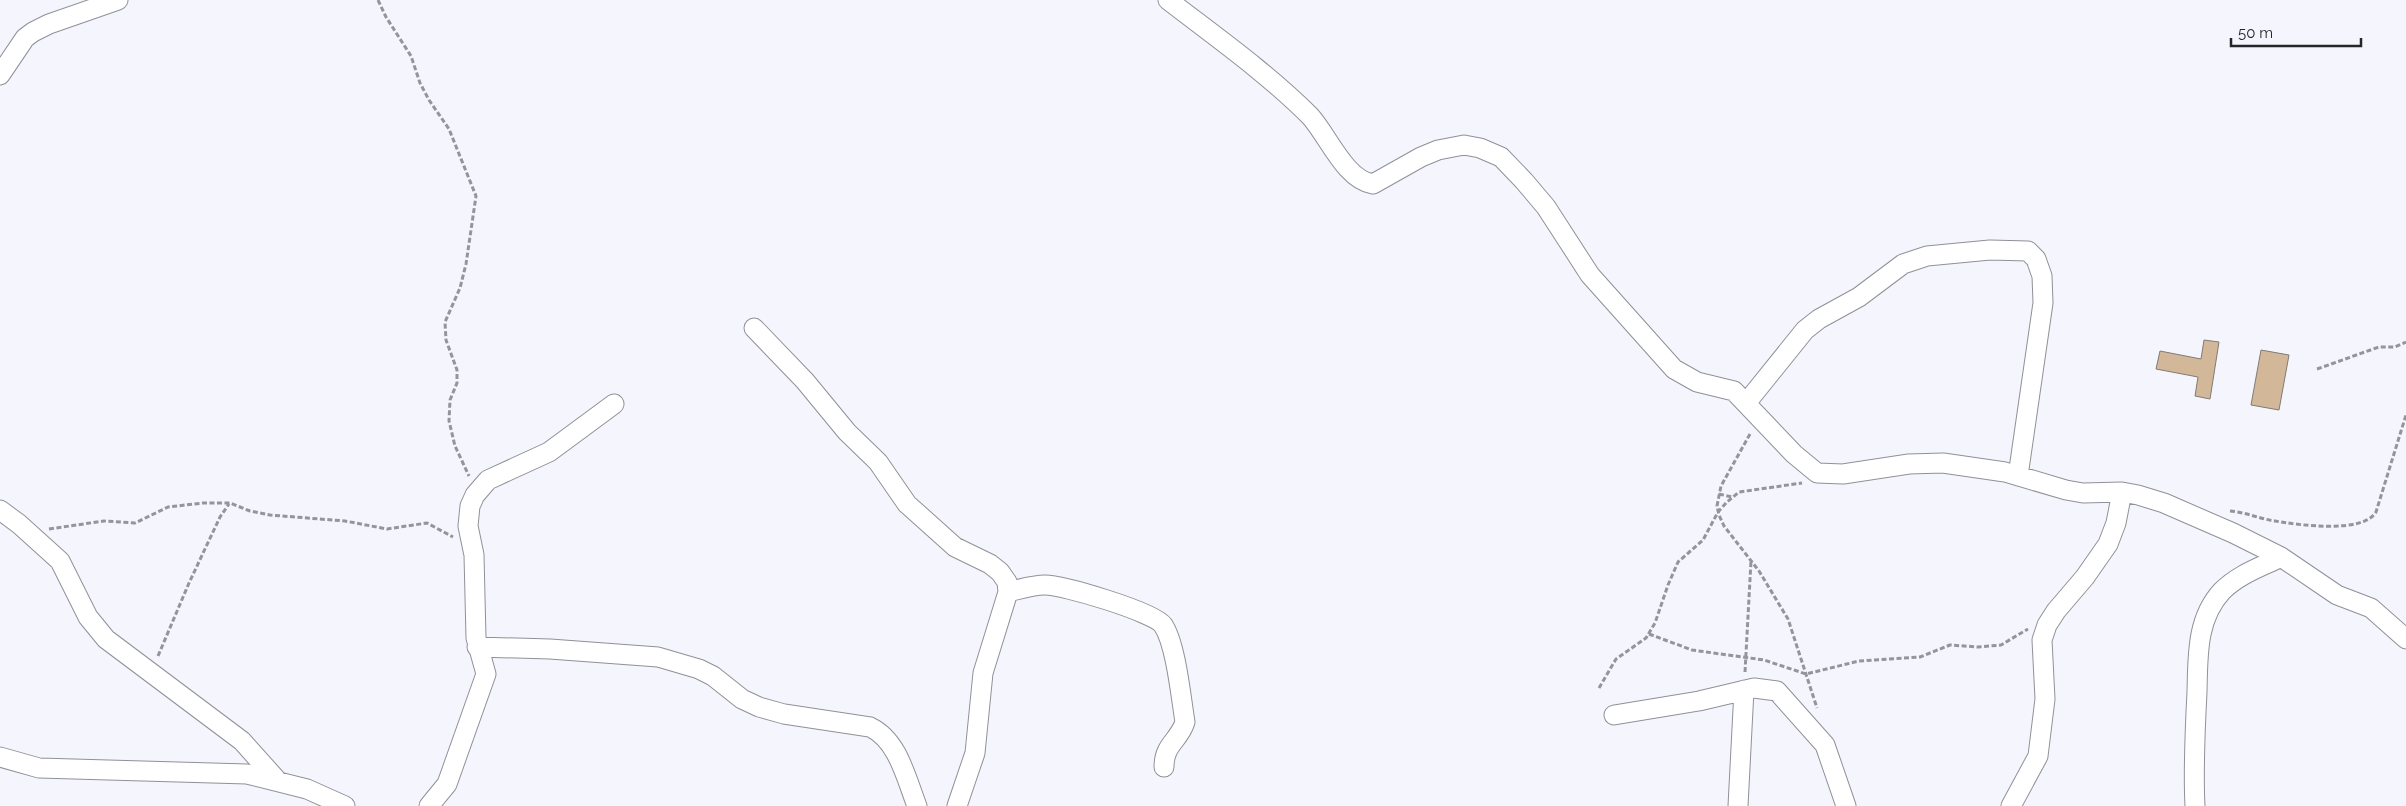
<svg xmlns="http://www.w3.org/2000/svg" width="2406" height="806" font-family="Raleway,sans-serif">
  <rect width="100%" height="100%" fill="#f5f5fe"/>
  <!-- building -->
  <path fill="#d2b798" stroke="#817b75" d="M2204,340L2219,342L2210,399L2195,396L2198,377L2156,369L2160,351L2201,359Z
    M2261,350L2289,355L2279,410L2251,405Z"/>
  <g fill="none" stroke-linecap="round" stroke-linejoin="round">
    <defs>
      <path id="minor" d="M1168,0C1216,37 1267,73 1310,116C1327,134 1345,180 1373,184L1421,157L1438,150L1464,145L1480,148L1501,157L1524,181L1546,207L1590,275L1674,369L1697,382L1734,391L1794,454L1817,473L1843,474L1909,464L1943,463L2005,472L2066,490L2083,493L2122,492L2138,495L2164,503L2233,533L2281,557L2337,595L2371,608L2406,639
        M0,75L25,38L33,32L49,24L118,0
        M754,328L805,381L847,432L878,462L907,504L955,547L990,564L1000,572L1007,582L1008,592L983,673L975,753L957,806
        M1747,402L1805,330L1819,319L1859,297L1903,264L1927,256L1990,250L2028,251L2036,259L2042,276L2043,303L2018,476
        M0,510L19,524L60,561L88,617L106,639L242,741L276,779
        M1008,592C1020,589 1033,585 1045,585C1063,585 1154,612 1163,625C1176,644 1181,698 1185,722C1179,741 1164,744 1164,767
        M477,647L550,649L658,657L699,669L713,676L742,699L759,707L784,714L870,727C898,740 906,778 917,806
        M1614,715L1699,701L1754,688L1777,691L1825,745L1846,806
        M0,757L39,768L247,774L307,789L345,806
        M429,806L447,784L486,674L476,638L474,555L468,526L470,506L475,495L488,480L549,452L614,404
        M1738,806L1744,690
        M2011,806L2038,756L2045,699L2042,640L2047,625L2056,611L2085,577L2108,544L2116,523L2122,492
        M2195,806C2193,768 2195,730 2197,692C2198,657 2196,619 2222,591C2239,574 2261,567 2281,557"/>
    </defs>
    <!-- minor casing -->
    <use href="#minor" stroke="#909098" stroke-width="21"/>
    <!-- path -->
    <path stroke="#94949a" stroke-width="3" stroke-dasharray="5 2.5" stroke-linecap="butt" d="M378,0L386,17L411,56L420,83L429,100L449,129L476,196L466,264L460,288L445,322L446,340L457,370V383L450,400L449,421L455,446L469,476
      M2317,369L2379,347H2395L2406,342
      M1750,434L1721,486L1717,506L1719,515L1724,526L1759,571L1788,619L1817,708
      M1719,494L1732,497
      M2230,511C2245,512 2260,519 2275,521C2298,525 2363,534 2376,512L2406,415
      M49,529L104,521L135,523L168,507L203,503H230L250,511L270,515L345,521L387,529L427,523L453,537
      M1649,634L1692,650L1764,660L1806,674L1859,661L1920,657L1950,645L1978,647L2001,645L2028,629
      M158,656L189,583L220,517L229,504
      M1745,672L1751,561
      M1599,688L1616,659L1646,638L1655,623L1668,585L1678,562L1703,540L1718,512L1727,502L1739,492L1802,483"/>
    <!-- minor -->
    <use href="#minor" stroke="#fff" stroke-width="19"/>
  </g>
  <!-- scale -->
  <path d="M2231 38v8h130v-8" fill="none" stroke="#262629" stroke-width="2.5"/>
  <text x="2238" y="38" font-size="15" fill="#262629" stroke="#f5f5fe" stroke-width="4" paint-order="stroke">50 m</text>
</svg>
